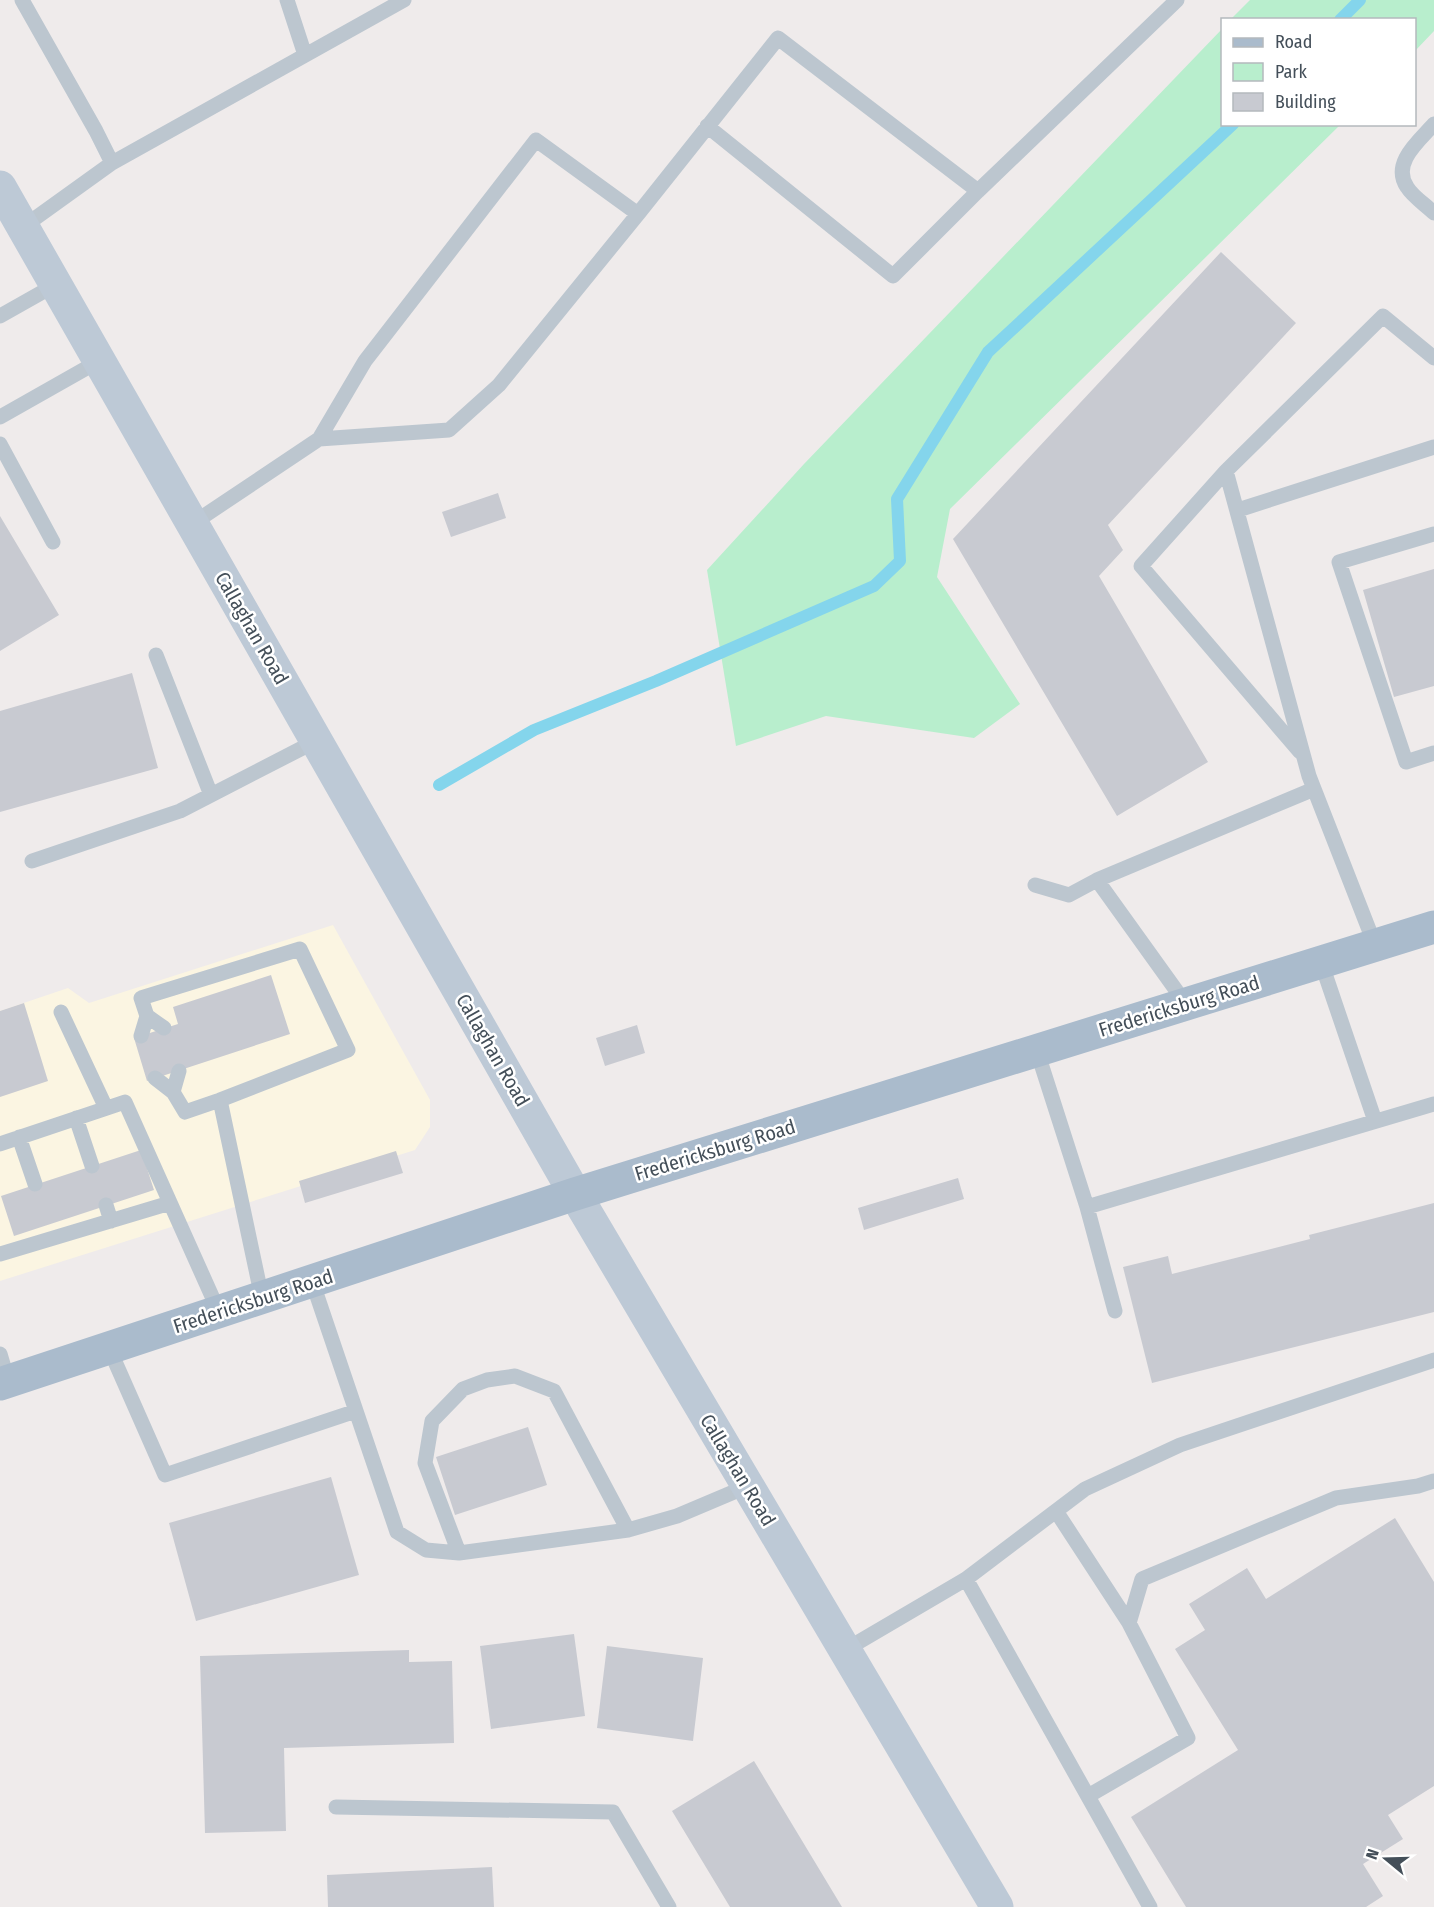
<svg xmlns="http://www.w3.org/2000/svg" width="1434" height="1907" font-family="'Fira Sans Condensed',sans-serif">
  <rect width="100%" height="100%" fill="#efebeb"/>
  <!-- commercial -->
  <path fill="#fbf5e2" d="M333,925L430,1100V1127L415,1150L0,1281V1011L68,988L89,1003Z"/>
  <!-- green -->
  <path fill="#b8eecd" d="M1250,0H1434V31L1415,51L1414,20L1231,19Z
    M1222,29V124L1340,125L950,509L937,577L1020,704L974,738L826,716L736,746L707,570L804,464Z"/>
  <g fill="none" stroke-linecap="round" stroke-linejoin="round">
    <!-- stream -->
    <path stroke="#84d5ec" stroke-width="12" d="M1340,20L1360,0
      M439,785L534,730L656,681L874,586L900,561L897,499L988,352L1233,124"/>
  </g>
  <!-- building -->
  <path fill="#c8cad1" d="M1221,252L1296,323L1108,525L1123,550L1099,576L1208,762L1117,816L953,539Z
    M498,493L506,518L451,537L442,512Z
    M0,516L59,615L0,651Z
    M1434,569V686L1394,697L1363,590Z
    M132,673L158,768L0,812V711Z
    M271,975L290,1034L147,1081L134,1038L178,1024L173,1007Z
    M24,1003L48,1081L0,1097V1011Z
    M637,1025L645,1053L605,1066L596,1038Z
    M141,1150L154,1190L14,1236L1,1196Z
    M396,1151L403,1173L305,1203L299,1181Z
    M958,1178L964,1199L864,1230L858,1208Z
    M1434,1203V1312L1152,1383L1123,1267L1168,1256L1172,1274L1310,1239L1309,1235Z
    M528,1427L547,1485L455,1515L436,1457Z
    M331,1477L359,1575L196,1621L169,1523Z
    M1395,1518L1434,1582V1786L1388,1815L1403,1839L1363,1864L1383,1896L1366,1907H1186L1131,1817L1238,1750L1175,1649L1205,1630L1189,1604L1247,1568L1266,1599Z
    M574,1634L585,1716L491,1729L480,1646Z
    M607,1646L703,1658L693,1741L597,1728Z
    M409,1650V1662L452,1661L454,1743L284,1748L286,1831L205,1833L200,1656Z
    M754,1761L842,1907H730L672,1811Z
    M492,1867L494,1907H328L327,1875Z"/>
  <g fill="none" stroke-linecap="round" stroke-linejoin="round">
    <!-- service -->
    <path stroke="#bcc6cf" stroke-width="15" d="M22,0L96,131L112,163L23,227
      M287,0L305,55
      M1434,124C1419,141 1391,163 1407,187C1413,197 1426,205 1434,213
      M707,126L893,276L978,191
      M112,163L404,0
      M0,316L55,285
      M0,417L99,361
      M319,439L449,430L499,385L638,214
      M0,444L53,542
      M1226,471L1141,566L1300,752
      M1238,510L1434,447
      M192,524L319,439L365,361L536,140L638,214L778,38L978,191L1177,0
      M1434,534L1339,562L1406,762L1434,753
      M156,655L211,795
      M32,861L180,811L316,741
      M1097,880L1314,789
      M1035,885L1069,895L1097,880L1186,1004
      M1375,945L1309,776L1226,471L1383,316L1434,358
      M1321,962L1375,1121
      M61,1012L106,1108
      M147,1016L164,1028
      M141,1036L147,1016L141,998L300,949L348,1050L220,1100L262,1298
      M1037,1051L1087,1207L1434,1104
      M155,1078L173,1092L185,1112L220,1100
      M173,1092L179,1071
      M76,1118L92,1166
      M19,1137L35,1184
      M0,1144L125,1102L219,1312
      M106,1205L111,1221
      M1087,1207L1115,1311
      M0,1254L170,1203
      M312,1281L397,1532L426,1550L459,1553L628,1530L677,1516L748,1486
      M109,1348L165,1475L356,1411
      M0,1354L8,1381
      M1056,1511L1129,1623
      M459,1553L425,1463L432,1421L463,1389L487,1380L515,1376L554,1391L628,1530
      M966,1579L1150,1907
      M845,1650L966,1579L1085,1489L1180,1445L1434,1360
      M1088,1796L1188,1738L1129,1623L1142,1579L1336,1498L1418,1486L1434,1481
      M336,1807L613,1812L669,1907"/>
    <!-- secondary -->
    <path stroke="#bdc9d6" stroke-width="33" d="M0,187L575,1194L997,1907"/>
    <!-- primary -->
    <path stroke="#abc" stroke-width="33" d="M0,1384L575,1194L1434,927"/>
  </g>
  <g text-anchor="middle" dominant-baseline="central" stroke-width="5" stroke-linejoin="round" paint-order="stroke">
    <!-- street labels -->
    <g font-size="20" fill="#444f59" stroke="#fff">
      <text transform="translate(252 628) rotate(60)">Callaghan Road</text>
      <text transform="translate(1179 1006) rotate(-17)">Fredericksburg Road</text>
      <text transform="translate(493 1050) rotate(60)">Callaghan Road</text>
      <text transform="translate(715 1150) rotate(-17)">Fredericksburg Road</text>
      <text transform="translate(253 1301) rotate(-18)">Fredericksburg Road</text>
      <text transform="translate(738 1470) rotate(59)">Callaghan Road</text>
    </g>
  </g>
  <!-- legend -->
  <rect x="1221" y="18" width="195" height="108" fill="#ffffff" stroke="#b4b9bd" stroke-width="1.5"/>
  <rect x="1233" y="38" width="30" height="9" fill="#aabbcc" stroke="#b4b9bd" stroke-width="1.5"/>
  <text x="1275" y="48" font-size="18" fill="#444f59">Road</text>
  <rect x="1233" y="63" width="30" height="18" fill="#b8eecd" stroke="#b4b9bd" stroke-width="1.5"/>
  <text x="1275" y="78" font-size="18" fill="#444f59">Park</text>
  <rect x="1233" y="93" width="30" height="18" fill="#c8cad1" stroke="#b4b9bd" stroke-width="1.5"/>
  <text x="1275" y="108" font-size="18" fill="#444f59">Building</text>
  <!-- north arrow -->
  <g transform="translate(1386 1859) rotate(289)" stroke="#ffffff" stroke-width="4.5" paint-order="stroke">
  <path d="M0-4.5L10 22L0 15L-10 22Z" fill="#444f59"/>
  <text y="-9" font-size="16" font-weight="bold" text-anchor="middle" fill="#444f59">N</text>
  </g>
</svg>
